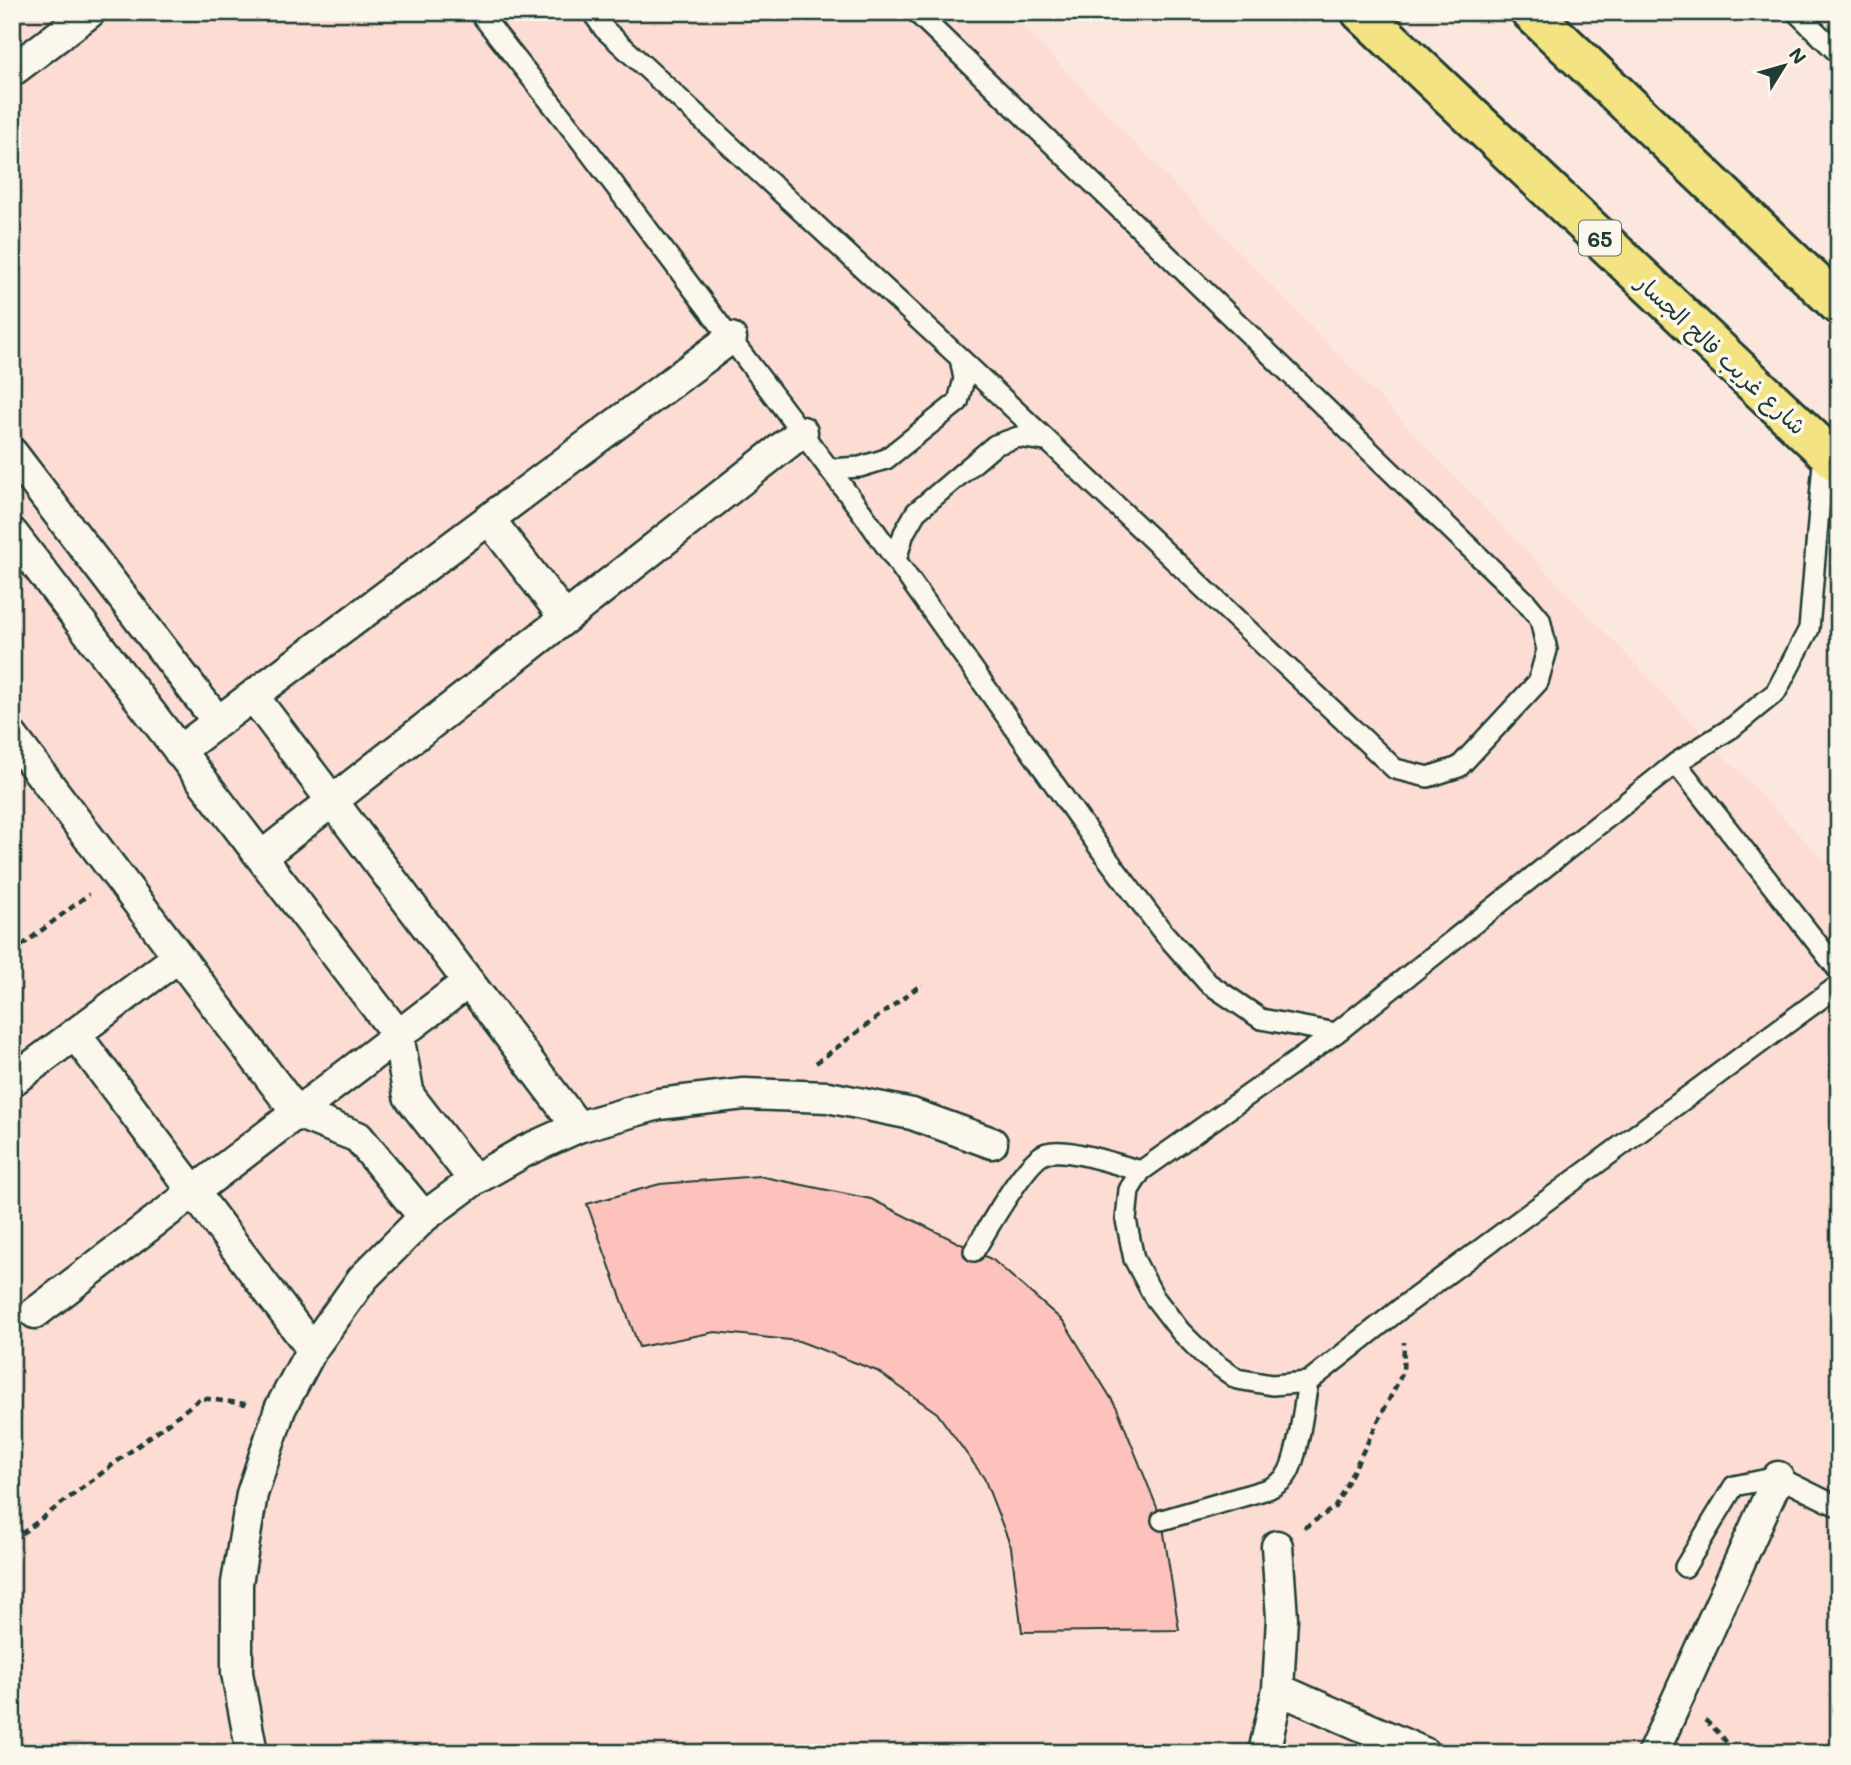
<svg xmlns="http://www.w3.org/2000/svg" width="1851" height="1765" font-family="Mali,'Playpen Sans Arabic',sans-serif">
  <rect width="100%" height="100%" fill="#fce7de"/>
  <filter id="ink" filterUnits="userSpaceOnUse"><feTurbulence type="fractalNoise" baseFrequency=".0143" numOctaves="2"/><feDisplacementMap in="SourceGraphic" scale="14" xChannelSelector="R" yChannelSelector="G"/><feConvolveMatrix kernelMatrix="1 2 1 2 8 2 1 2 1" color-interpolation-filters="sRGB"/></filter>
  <g filter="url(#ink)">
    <!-- built -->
    <path fill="#fddcd4" d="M12,12H1009L1839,876V1753H12Z"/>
    <!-- building -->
    <path fill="#fec2bd" stroke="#1f3d34" stroke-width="2" d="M759,1176L871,1199L993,1260L1064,1322L1117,1408L1162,1520L1179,1630L1022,1632L1011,1547L984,1478L937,1413L877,1371L799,1341L715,1332L639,1347L587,1204L660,1184Z"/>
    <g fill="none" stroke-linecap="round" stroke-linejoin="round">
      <defs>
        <path id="service" d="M479,12L578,137L861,511L1101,850L1162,931L1208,983L1261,1019L1336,1033
          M592,12L604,29L960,358L1395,769L1428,777L1459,767L1538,682L1547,650L1540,619L1526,602L916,12
          M1796,12L1839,54
          M1824,451L1809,629L1776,692L1733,727L1676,763L1336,1033L1141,1171L1129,1190L1126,1220L1134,1259L1154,1297L1181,1332L1206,1357L1237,1379L1272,1385L1308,1382L1405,1305L1839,985
          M830,469L860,467L886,459L958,402L964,379L960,358
          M896,560L904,533L916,512L995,445L1018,437L1046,441
          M1676,763L1839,971
          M974,1251C987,1231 1026,1158 1047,1153C1068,1147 1118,1165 1141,1171
          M1162,1520L1268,1489C1274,1486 1281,1483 1286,1476C1298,1460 1304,1404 1308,1382
          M1685,1567L1734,1486L1778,1477L1839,1507"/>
        <path id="pedestrian" d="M12,71L90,12
          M12,453L218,722
          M489,519L565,618
          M12,533L398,1035L409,1096L474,1180
          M253,696L578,1127
          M12,736L297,1113L358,1137L424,1217
          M179,751L731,338
          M261,857L802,432
          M75,1034L312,1349
          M12,1081L178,957
          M35,1313L468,982
          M1278,1689L1424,1753
          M252,1753L237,1673V1583L252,1494L280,1409L312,1349L363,1278L424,1217L474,1180L525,1151L578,1127L659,1104L744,1094L828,1097L912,1114L992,1143
          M1264,1753L1278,1689L1282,1618L1277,1546
          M1653,1753L1778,1477"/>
        <path id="primary" d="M1361,12L1839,464
          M1531,12L1839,305"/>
      </defs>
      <!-- service casing -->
      <use href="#service" stroke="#1f3d34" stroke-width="24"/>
      <!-- pedestrian casing -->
      <use href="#pedestrian" stroke="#1f3d34" stroke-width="35"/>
      <!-- primary casing -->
      <use href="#primary" stroke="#1f3d34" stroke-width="44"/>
      <!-- path -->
      <path stroke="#1f3d34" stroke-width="4.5" stroke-dasharray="7 5" stroke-linecap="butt" d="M12,953L89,894
        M12,1024L20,1035
        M816,1063L922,984
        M1304,1528L1335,1507L1403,1372L1404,1342
        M12,1541L201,1398L246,1404
        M1705,1720L1721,1735L1734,1753"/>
      <!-- service -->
      <use href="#service" stroke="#fbf7ec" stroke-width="19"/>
      <!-- pedestrian -->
      <use href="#pedestrian" stroke="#fbf7ec" stroke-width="30"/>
      <!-- primary -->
      <use href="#primary" stroke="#f4e382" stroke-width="38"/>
    </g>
  </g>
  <g text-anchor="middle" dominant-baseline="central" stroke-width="7" stroke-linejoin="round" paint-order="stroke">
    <!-- shield labels -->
    <rect fill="#fbf7ec" stroke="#61756b" stroke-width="2" x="1579" y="220.5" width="42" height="35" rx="5"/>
    <g font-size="21" font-weight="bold" fill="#1f3d34">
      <text x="1600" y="238">65</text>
    </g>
    <!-- street labels -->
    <g font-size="23" fill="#1f3d34" stroke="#fbf7ec">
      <text transform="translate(1722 354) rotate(43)">شارع غريب فالح الجسار</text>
    </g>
  </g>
  <!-- margin -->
  <rect width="1851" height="1765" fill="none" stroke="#fbf7ec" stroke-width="42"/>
  <rect x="21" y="21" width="1809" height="1723" fill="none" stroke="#1f3d34" stroke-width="2.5" filter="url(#ink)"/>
  <!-- north arrow -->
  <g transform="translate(1784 66) rotate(53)" stroke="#fbf7ec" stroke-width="5" paint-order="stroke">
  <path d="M0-5L12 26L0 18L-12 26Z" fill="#1f3d34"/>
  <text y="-10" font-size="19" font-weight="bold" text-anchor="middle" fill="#1f3d34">N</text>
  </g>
</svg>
